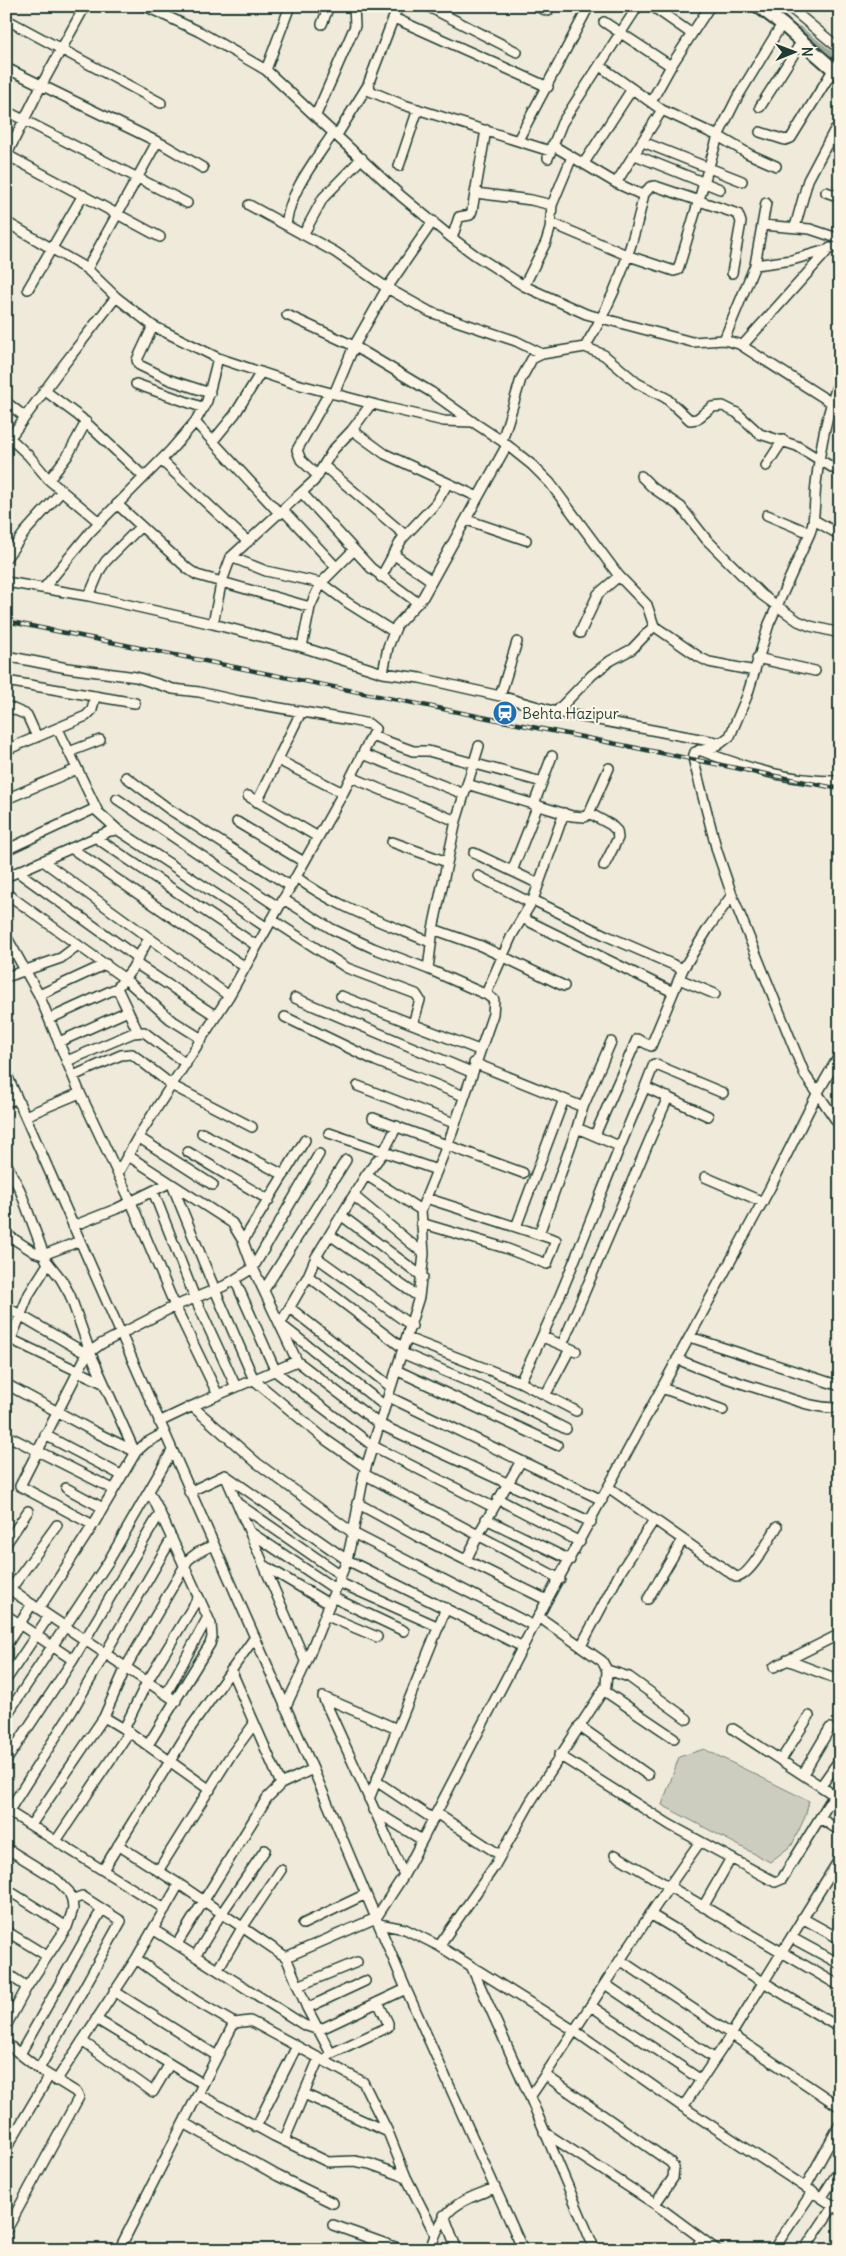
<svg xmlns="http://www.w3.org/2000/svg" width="846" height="2256" font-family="Delius,sans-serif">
  <rect width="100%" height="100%" fill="#efeada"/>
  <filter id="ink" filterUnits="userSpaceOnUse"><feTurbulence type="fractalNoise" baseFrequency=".02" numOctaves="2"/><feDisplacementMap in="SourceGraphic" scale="10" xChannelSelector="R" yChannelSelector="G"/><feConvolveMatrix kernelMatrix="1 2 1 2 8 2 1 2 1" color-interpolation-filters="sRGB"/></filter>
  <g filter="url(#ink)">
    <!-- green -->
    <path fill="#cccdbf" stroke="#76857a" d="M704,1749L809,1801L805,1817L792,1845L770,1862L662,1805L679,1757Z"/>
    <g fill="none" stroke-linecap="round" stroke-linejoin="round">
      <!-- canal -->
      <path stroke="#9fa89a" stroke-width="8" d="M798,30L840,62"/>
      <defs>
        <path id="street" d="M145,6L200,32L266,70L401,196L452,238L475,255L524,286L586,314L692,342L724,340L739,344L832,403
          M398,6L369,82L370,91L401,104L550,151
          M427,6L517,52
          M535,6L548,11
          M652,6L692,34
          M788,6L840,49
          M394,18L548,87
          M11,22L161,103
          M604,22L671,66
          M322,24L329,6
          M600,66L662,110L718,136L749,154L776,166
          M6,68L164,145L203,168
          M266,70L290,6
          M651,102L671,66L710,6
          M760,107L802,41
          M6,111L187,203
          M316,115L355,26L354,6
          M760,132L785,140L791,138L833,70
          M337,135L368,85
          M518,140L589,6
          M643,142L742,181
          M552,145L616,183L640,194H644L650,187L655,186L738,214L741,222L732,273
          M7,155L160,237
          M635,155L720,189
          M6,156L41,86L85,6
          M548,158L562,123L638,6
          M584,163L632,89
          M399,166L418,109
          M616,183L662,110
          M826,192L840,197
          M476,193L531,200L552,205
          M249,205L335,252L387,288L430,312L516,341L542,354
          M433,221L387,288L354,346L431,392L473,422
          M6,222L87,269L116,297L153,326L218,358L293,383L388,408L444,421L473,422L502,441L532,465L550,483L619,576L647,605L654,626L699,657L709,662L755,671
          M551,223L629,256L674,271L678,270L718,136L737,98L782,24
          M286,225C290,190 315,161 334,132
          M762,225L810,229L840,239
          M795,227L808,180L834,131
          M303,235L323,198L362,158
          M452,238L459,217L470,215L472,211L486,130
          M755,265L792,260L840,246
          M87,269L157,142
          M524,286L546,242L550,229L552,205L572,157
          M28,289L83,195
          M287,315L354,346L334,394
          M153,326L137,360L139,365L170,380L210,393
          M724,340L755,265L766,203
          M742,346L830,248
          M585,347C615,298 632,250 644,194
          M840,378C827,412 820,448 816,484C814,500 816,518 810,533L769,624L747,696L730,736L717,746L695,752L693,758L717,851L732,895L805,1075L840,1126
          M136,384L204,408
          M44,390L80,417L144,477
          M6,402L25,417
          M195,422L280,514
          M352,430L385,454L478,497
          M10,438L29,456L49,480L99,522
          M213,441L235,414L261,372
          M502,441L521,379L532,359L542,354L585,347L604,355L637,383L666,398L690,420L697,419L712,407L723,406L737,413L760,434L797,446L840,472
          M6,443L62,367L116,297
          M161,460L248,542
          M324,466L405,535
          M766,466L783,440
          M318,476L301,460L297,450L329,393
          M641,476L653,488L681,507L706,539L762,595L798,621L810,626L840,633
          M49,480L68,455L86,422
          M302,493L371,568L418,603
          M117,504L188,569L197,575L310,607
          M283,510L336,567
          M767,515L810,533
          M467,520L526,540
          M814,520L840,535
          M393,554L432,581
          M231,557L266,571L321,583L348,603L394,632
          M6,558L25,532L62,491
          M381,577L402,539L436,503L448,483
          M6,582L89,596L213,624L302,647L383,673L420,678L500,696L556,712L721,743
          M44,588L90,532L170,451L195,422L207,401L218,358
          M89,596L100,570L106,561L141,526
          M213,624L221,584L231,557L314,481L333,450L352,430L371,404
          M580,633L598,594L619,576
          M302,647L310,607L321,583L354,550
          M6,656L67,668L136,677L173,689L199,692L239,701L350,720L369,724L375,729L343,793L229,996L138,1137L118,1173
          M757,658L815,671
          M383,673L388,647L397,625L423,597L507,445
          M6,681L135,703
          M500,696L517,642
          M6,706L27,715L37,737
          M556,712L592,675L610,661L632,649L654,626
          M58,729L98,812L118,830
          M372,736L413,751H428L542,782
          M479,746L456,821L433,929L428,969L487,995
          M6,750L86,716L92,710L95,696
          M699,750C744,767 791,782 840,781
          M69,752L100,740
          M363,754L464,794
          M278,760L343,793
          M126,777L169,809L290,886
          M351,777L456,821
          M467,784L572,816L585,817L589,813L609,768
          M248,796L318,837
          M6,799L77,769
          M117,799L278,907
          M257,802L301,712
          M534,804L552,756
          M589,813L611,825L617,831L618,838L604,866
          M237,822L304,862
          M95,837L257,946
          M392,842L447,862
          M71,848L245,967
          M6,850L96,808
          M474,853L539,884
          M43,861L229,996
          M512,871L538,805
          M18,872L138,958
          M478,876L531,903
          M6,877L110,831L118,830L266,927
          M296,877C335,907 385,923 430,942
          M6,893L125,979L170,1019L202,1039
          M283,899L332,929L373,948L428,969
          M533,900L607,936L683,969
          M522,918L673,992
          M271,919L347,968L416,994L420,1000L413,1024
          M433,929L481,946L564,986
          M6,936L39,995L80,1093L131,1202L175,1306L218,1395
          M135,963L216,1016
          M6,977L61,958L78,945
          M679,979L715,994
          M117,988L138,1032
          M39,995L106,964
          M341,996L479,1050
          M295,998L471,1072
          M285,1017L376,1061L464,1096
          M49,1019L117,988L132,969L149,938
          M59,1042L128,1011
          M67,1061L133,1033L144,1032L186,1064
          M474,1063L583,1107L611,1042
          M6,1073L313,1769L406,1989L523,2250
          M73,1076L121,1055L132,1054L173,1086L252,1127
          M358,1086L454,1123
          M6,1102L17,1099
          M25,1116L80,1093
          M708,1116L645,1087L654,1064L723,1093
          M373,1118L523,1173
          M397,1126L383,1153L366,1175L421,1210
          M577,1128L583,1107
          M202,1133L284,1175
          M329,1133L437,1170
          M595,1135L637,1039L651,1046L683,969L709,927L732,895
          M138,1137L213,1185
          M188,1152L269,1200
          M127,1155L232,1223L243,1241L253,1268L297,1361L199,1403L159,1422
          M6,1163L20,1190L46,1260L61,1279L70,1295L90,1352L134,1450
          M366,1175L316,1257L308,1276L280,1324L385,1406
          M705,1177L763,1202
          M173,1187L215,1290L254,1380L326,1440L366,1468
          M153,1191L195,1298L236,1387
          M354,1196L424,1254
          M342,1216L423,1277
          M421,1223L505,1248L547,1264L556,1240L426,1198
          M73,1226L116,1209L169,1183
          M516,1227L564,1099
          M6,1234L34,1252L43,1255L80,1241
          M539,1234L577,1128L619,1146
          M330,1235L419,1297
          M243,1241L305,1140
          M316,1257L412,1326
          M308,1276L403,1348
          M235,1280L276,1372L373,1446L493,1507
          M264,1290L346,1160
          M6,1307L87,1354
          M290,1308L391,1387
          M6,1337L103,1383
          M543,1337L576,1351
          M690,1337L840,1386
          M407,1338L520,1382C569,1286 602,1184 645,1087
          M11,1339L29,1294L48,1264
          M562,1345L668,1097
          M402,1353L491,1391L566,1429
          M677,1359C709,1373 742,1384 776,1394C797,1401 817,1409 840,1408
          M297,1361L379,1424L591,1522
          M396,1370L557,1445
          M520,1382L576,1411
          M6,1384L95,1432L136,1452
          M662,1388L723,1410
          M546,1394L570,1349
          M389,1397L602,1500
          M192,1406L257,1463L353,1533L347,1560L306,1663L285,1708
          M6,1435L113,1489
          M45,1435L121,1475
          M364,1474L560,1579
          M225,1475L347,1560L523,1647
          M608,1487L736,1577C749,1578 770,1538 777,1527
          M66,1488L103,1508
          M189,1492L225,1475L306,1663
          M498,1499L580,1542
          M237,1503L341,1575
          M357,1503L417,1536L547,1600
          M486,1519L570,1560
          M93,1525L20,1486L87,1354L101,1344L175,1306L224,1286L253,1268L319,1154
          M250,1532L335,1589
          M6,1544L28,1511
          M466,1560L482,1528L521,1461
          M265,1566L329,1604
          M338,1582L439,1627
          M6,1587L176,1701
          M10,1590L57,1525
          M332,1597L404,1631
          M648,1599L682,1541
          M39,1609L93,1525L136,1452L146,1443L164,1433
          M6,1615L73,1660
          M325,1615L377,1637
          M534,1626L353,1533L364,1474L419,1297L424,1254L421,1210L452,1133L493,1014L494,1000L487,995L488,989L512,935L533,900L564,813
          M6,1646L32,1604
          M581,1646L621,1571L654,1520
          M787,1660L840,1680
          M774,1667L840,1634
          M231,1670L281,1784
          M607,1670L629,1677L687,1719
          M6,1680L49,1616
          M603,1690L674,1738
          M166,1694L208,1617
          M323,1697L404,1875
          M323,1697L397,1729
          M6,1716L108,1562L172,1451
          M104,1717L129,1732L210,1790
          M579,1726L648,1775
          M124,1729L147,1682L198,1598
          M733,1729L840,1799
          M148,1745L210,1644L212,1637L211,1624L155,1502L149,1492
          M559,1755L670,1825L775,1882L782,1879L834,1795
          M781,1760L809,1716
          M6,1761L73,1660L160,1513
          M803,1774L830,1728
          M376,1781L433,1819
          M821,1786L840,1759
          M369,1799L446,1608
          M6,1810L165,1909
          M373,1810L422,1840
          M8,1812L72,1711L172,1538
          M436,1813L500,1855
          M820,1818L840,1831
          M31,1825L104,1717L126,1667L188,1560L197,1553L213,1545
          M56,1841L129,1732
          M118,1845L179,1884L286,1957
          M6,1848L56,1879L69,1892L72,1900L73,1909L67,1927L27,1987L6,2026
          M615,1855L840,1986
          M103,1870L191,1727L255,1637
          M158,1871L229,1758L254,1724
          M6,1889L67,1927
          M703,1907L731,1858
          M650,1914L840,2028
          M802,1918L840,1939
          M303,1924L366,1894
          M379,1924L405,1929L439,1946L575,2031L683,2107L840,2210
          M154,1930L304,2025L319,2030L406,1989
          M6,1931L47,1956
          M792,1938L840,1964
          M177,1944L267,1798L281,1784L313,1769
          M439,1946L494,1867L531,1801L606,1686L607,1670L602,1661L539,1617
          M196,1955L221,1914L265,1850
          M136,1959L196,2001L234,2023L250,2021L256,2024L363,2082L388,2132L406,2177L435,2234
          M620,1960L840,2107
          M472,1968L530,2097L595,2250
          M218,1969L242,1928L281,1870
          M6,1973L27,1987
          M605,1984L715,2059
          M298,1986L357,1962
          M114,1991L217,2056
          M591,2006L701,2080
          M307,2008L365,1981
          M96,2019L203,2084
          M82,2041L153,2092L169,2065
          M6,2043L39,2069L76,2092L79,2097L6,2231
          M20,2054L102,1909
          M330,2054L388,2027V2023L378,2002
          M325,2061L330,2054L329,2050L307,2008L286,1957L376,1918L404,1875L547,1600L770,1188L817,1094L840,1054
          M39,2069L121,1921L82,1896L72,1900
          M545,2075L670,2162L674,2167L673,2178L655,2204
          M56,2081L136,1959L179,1884
          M198,2094L274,2136L328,2162L354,2161L370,2164L406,2177
          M304,2094L388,2132
          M530,2097C588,2013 640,1925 700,1842
          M683,2107L731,2035L840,1858
          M184,2123L278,2176L333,2203
          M256,2127L297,2046
          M544,2132L655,2204L717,2250
          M284,2141L319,2058
          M6,2149L49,2076
          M806,2186L840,2124
          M822,2197L840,2169
          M444,2215L457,2250
          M333,2225L403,2250
          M119,2250L234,2023
          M430,2250C443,2207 455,2203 495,2188
          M694,2250L702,2239
          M773,2250L813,2191
          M804,2250L834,2205"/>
        <path id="secondary" d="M758,6L782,24L840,75"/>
      </defs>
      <!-- street casing -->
      <use href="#street" stroke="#1f3d34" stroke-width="12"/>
      <!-- secondary casing -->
      <use href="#secondary" stroke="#1f3d34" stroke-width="16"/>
      <!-- street -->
      <use href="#street" stroke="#fcf5e5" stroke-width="9"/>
      <!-- secondary -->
      <use href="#secondary" stroke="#fcf5e5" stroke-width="12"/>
      <defs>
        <path id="rail" d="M6,621L840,789"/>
      </defs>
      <!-- rail casing -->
      <use href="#rail" stroke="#1f3d34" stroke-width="4.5"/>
      <!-- rail -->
      <use href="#rail" stroke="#fcf5e5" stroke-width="2.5" stroke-dasharray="8" stroke-linecap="butt"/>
    </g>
  </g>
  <!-- icons -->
  <defs>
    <symbol id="station-disc" viewBox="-11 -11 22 22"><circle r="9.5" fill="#1f6fb2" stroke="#fcf5e5"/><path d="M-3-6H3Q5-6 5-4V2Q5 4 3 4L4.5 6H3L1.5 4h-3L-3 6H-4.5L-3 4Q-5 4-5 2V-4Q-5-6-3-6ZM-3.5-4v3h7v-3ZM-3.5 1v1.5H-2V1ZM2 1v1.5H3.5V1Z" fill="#fff"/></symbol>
  </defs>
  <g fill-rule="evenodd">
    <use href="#station-disc" x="491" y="699" width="28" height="28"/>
  </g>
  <g text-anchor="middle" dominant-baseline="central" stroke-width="4.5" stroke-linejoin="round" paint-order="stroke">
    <!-- poi labels -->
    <g font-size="15" fill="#1f3d34" stroke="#fcf5e5" text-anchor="start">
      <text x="522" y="713">Behta Hazipur</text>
    </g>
  </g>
  <!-- margin -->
  <rect width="846" height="2256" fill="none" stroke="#fcf5e5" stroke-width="25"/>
  <rect x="12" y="12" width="821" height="2231" fill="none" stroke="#1f3d34" stroke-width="2" filter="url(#ink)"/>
  <!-- north arrow -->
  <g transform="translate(794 52) rotate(89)" stroke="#fcf5e5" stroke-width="4" paint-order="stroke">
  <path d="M0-4L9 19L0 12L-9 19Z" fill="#1f3d34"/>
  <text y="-8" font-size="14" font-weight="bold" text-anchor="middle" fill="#1f3d34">N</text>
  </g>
</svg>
